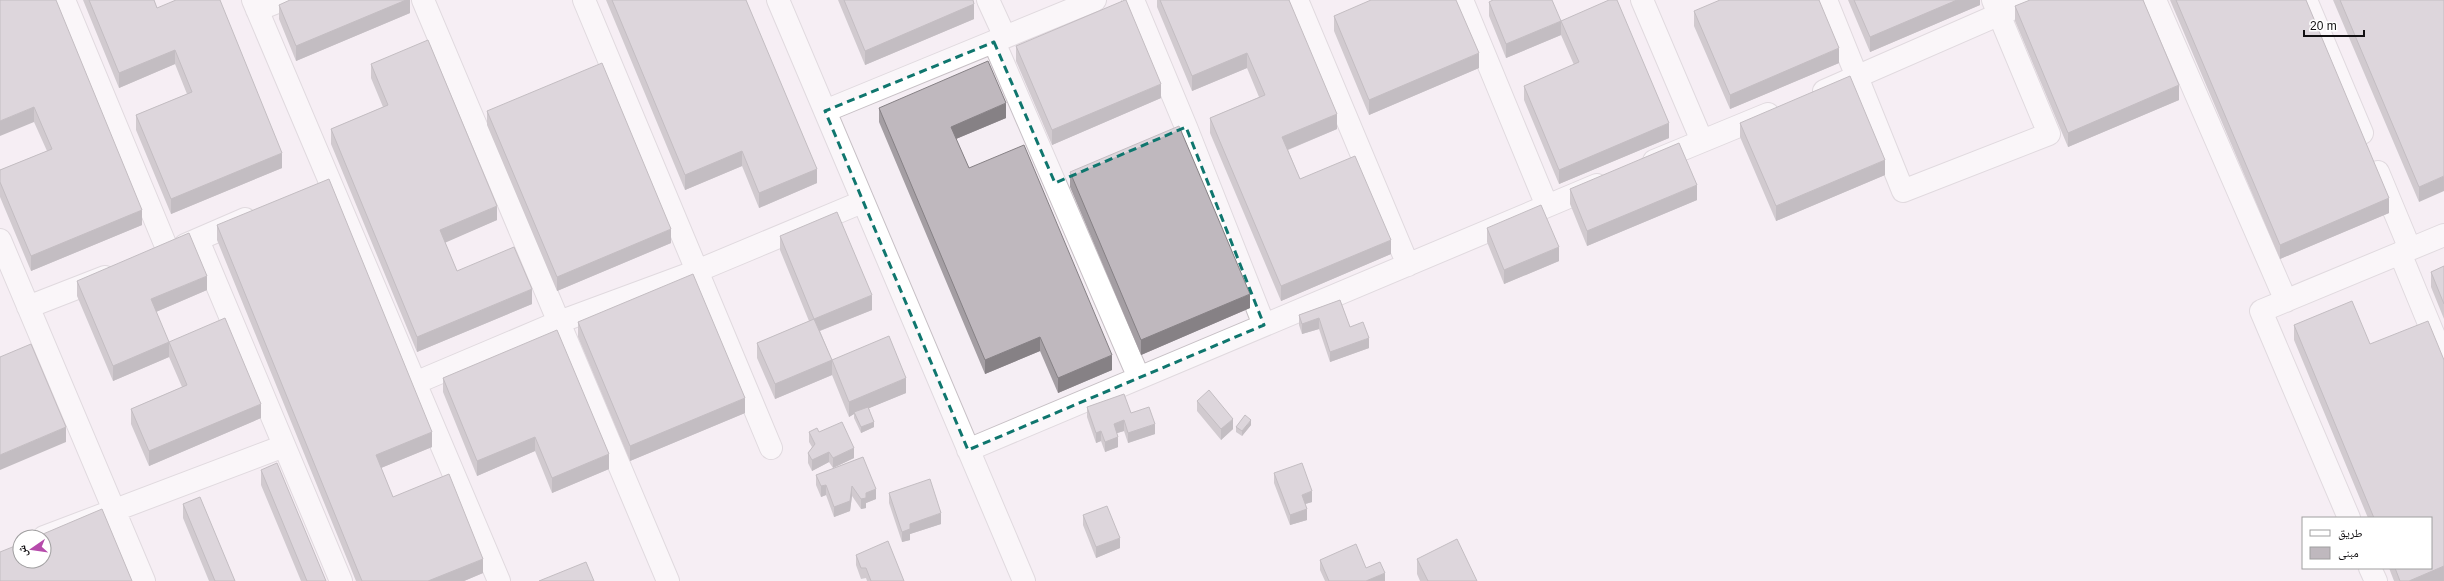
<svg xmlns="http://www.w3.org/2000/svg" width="2444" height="581" font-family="Arial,'Noto Naskh Arabic',sans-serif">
  <rect width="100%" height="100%" fill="#f5eef4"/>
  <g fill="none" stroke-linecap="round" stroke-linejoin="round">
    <defs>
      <path id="minor" d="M64,0L168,251
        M253,0L499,581
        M423,0L668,581
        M584,0L771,448
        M778,0L1024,581
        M988,0L1005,37
        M1133,0L1186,127L1264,325
        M1297,0L1408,265
        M1462,0L1547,206
        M1642,0L1702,141
        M1826,0L1903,191L2049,134L1993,0
        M2155,0L2286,301
        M2306,0L2362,133
        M257,10L282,0
        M994,42L1139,378
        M1824,91L2032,0
        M825,111L1095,0
        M1654,161L1768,114
        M2378,172L2410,249
        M0,240L144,581
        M198,240L341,581
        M185,245L245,219
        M2400,253L2444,360
        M28,307L105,277
        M415,383L559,322L697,271L862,202
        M968,450L1597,185
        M2349,518L2261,311L2444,235
        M44,537L284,446
        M2370,568L2376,581"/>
    </defs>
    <!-- minor casing -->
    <use href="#minor" stroke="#c7c0c5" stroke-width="24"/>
    <!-- minor -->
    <use href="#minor" stroke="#fff" stroke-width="22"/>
  </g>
  <!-- wall -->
  <path fill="#a49ea3" d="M0,0L142,225L31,271L0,197V170L47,151L34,122Z
    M83,0H154L157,8L282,168L171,214L136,130V115L187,94L175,64L119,88Z
    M410,0V13L296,61L279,19V5Z
    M606,0H746L817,183L759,208L742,166L685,190Z
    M838,0H973L974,19L865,65Z
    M1157,0H1289L1337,129L1288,150L1300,179L1391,254L1281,301L1210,133V118L1259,97L1247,68L1192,91L1157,7Z
    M1848,0H1980V5L1870,52Z
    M2170,0H2306L2389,213L2280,259Z
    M2333,0H2444L2419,202Z
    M1489,2L1561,35L1506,58L1489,16Z
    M2015,6L2179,100L2068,147L2015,21Z
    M1694,11L1839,63L1730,109L1694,26Z
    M1334,16L1479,68L1369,115L1334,31Z
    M1561,21L1669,138L1559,184L1524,100V86L1574,65L1561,35Z
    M1016,46L1161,98L1052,145L1016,61Z
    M371,64L497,220L445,242L457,271L532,304L417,352L331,144V129L383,107L371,78Z
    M879,108L1006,118L956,139L969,168L1112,370L1058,393L1040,351L985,374L879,122Z
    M487,111L671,243L557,291L487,125Z
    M1740,123L1885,175L1776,221L1740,137Z
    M1070,172L1250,308L1141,355L1070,187Z
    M1570,189L1697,200L1587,246L1570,204Z
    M217,225L432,447L381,468L393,497L483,573L464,581H356L217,240Z
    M1487,228L1559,261L1504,284L1487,242Z
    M780,236L872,310L820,331L832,360L906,393L869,408L874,427L861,433L854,418V414L849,417L832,375L775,399L757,358V343L809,321L780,250Z
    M2444,266V319L2431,287V272Z
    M77,281L207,290L156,312L169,357L113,381L77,296Z
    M1340,300L1350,327L1369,348L1330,362L1319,329L1302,334L1299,325V315Z
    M578,322L745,413L630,461L578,337Z
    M2294,325L2370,344L2444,360V581H2394L2389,568H2431V518H2368L2294,340Z
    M169,342L261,418L149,466L131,424V409L182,387L169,357Z
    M443,378L609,469L552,493L535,451L477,476L443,392Z
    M1197,401L1233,429L1221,440L1197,411Z
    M1087,407L1131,413L1155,434L1128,443L1124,431L1117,433L1118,447L1105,452L1101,441L1096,443L1087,417Z
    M1251,425L1242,436L1236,432V427Z
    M809,432H819L854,458L833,468L829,462L812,471L808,463V453L812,447L809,442Z
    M863,457L876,499L866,503V508L861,509L852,496L850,511L834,517L826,495L821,497L816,485V475Z
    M261,470L326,581H301L261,485Z
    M1274,473L1312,502L1305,504L1307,520L1290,525L1274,483Z
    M889,493L941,524L910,534V540L902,542L889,503Z
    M183,504L235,581H209L183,518Z
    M1083,515L1120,548L1096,558L1083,525Z
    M856,555L904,581H867L866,578L861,579L856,565Z
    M1417,559L1477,581H1420L1417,574Z
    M1320,560L1366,568L1385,581H1325L1320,570Z"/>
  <!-- shaded-wall -->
  <path fill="#868185" d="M406,0H410V13L296,61V46Z
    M1957,0H1980V5L1870,52V37Z
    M974,4V19L865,65V51Z
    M1561,21V35L1506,58V44Z
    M1839,48V63L1730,109V95Z
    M175,50V64L119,88V73Z
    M1247,53V68L1192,91V76Z
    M1479,53V68L1369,115V100Z
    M1161,84V98L1052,145V130Z
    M2179,85V100L2068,147V133Z
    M1006,103V118L951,141V127Z
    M34,107V122L0,136V121Z
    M1337,114V129L1282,152V137Z
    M1669,123V138L1559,184V170Z
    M742,151V166L685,190V175Z
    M282,153V168L171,214V199Z
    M1885,160V175L1776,221V206Z
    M817,169V183L759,208V193Z
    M2444,176V191L2419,202V187Z
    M1697,185V200L1587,246V231Z
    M2389,198V213L2280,259V245Z
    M497,206V220L440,245V230Z
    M142,210V225L31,271V256Z
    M671,229V243L557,291V277Z
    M1391,240V254L1281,301V286Z
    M1559,247V261L1504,284V270Z
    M207,276V290L151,314V299Z
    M532,289V304L417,352V337Z
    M1250,294V308L1141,355V340Z
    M872,295V310L814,333V319Z
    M1319,318V329L1302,334V324Z
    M1040,337V351L985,374V360Z
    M1369,338V348L1330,362V352Z
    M169,342V357L113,381V366Z
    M1112,355V370L1058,393V378Z
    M832,360V375L775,399V384Z
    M906,378V393L855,414L854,412V414L849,417V402Z
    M745,398V413L630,461V446Z
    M261,404V418L149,466V451Z
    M1233,419V429L1221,440V429Z
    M1124,420V431L1114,434V424Z
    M1251,420V425L1242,436V431Z
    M874,422V427L861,433V427Z
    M1155,424V434L1128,443V433Z
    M66,427V442L0,470V455Z
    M1101,431V441L1096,443V433Z
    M432,432V447L376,470V455Z
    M535,437V451L477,476V461Z
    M1118,437V447L1105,452V442Z
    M854,448V458L833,468V458Z
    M829,452V462L812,471V460Z
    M609,454V469L552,493V478Z
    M826,485V495L821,497V486Z
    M852,486V496L850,511L834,517V507Z
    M876,489V499L866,503V508L861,509V499L866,493Z
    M1312,491V502L1302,505V495Z
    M1307,509V520L1290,525V515Z
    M941,513V524L910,534V540L902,542V532L910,524Z
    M1120,538V548L1096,558V547Z
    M483,559V573L464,581H428Z
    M2444,566V581H2409Z
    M1385,573V581H1366Z"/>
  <!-- building -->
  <path fill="#bfb8be" stroke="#868185" d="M0,0H56L142,210L31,256L0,182V170L52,149L34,107L0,121Z
    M89,0H154L157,8L176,0H220L282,153L171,199L136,115L192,92L175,50L119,73Z
    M290,0H406L296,46L279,5Z
    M612,0H746L817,169L759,193L742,151L685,175Z
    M844,0H973L974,4L865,51Z
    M1125,0H1126L1161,84L1052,130L1016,46Z
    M1160,0H1289L1337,114L1282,137L1300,179L1355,156L1391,240L1281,286L1210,118L1265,95L1247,53L1192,76Z
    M1371,0H1456L1479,53L1369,100L1334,16Z
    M1493,0H1552L1561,21L1506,44L1489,2Z
    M1609,0H1617L1669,123L1559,170L1524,86L1579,62L1561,21Z
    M1720,0H1819L1839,48L1730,95L1694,11Z
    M1854,0H1957L1870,37Z
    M2030,0H2143L2179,85L2068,133L2015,6Z
    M2176,0H2306L2389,198L2280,245Z
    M2340,0H2444V176L2419,187Z
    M428,40L497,206L440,230L457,271L514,247L532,289L417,337L331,129L388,105L371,64Z
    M988,61L1006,103L951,127L969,168L1024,145L1112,355L1058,378L1040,337L985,360L879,108Z
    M602,63L671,229L557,277L487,111Z
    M1850,76L1885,160L1776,206L1740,123Z
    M1179,126L1250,294L1141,340L1070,172Z
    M1679,143L1697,185L1587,231L1570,189Z
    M329,179L432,432L376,455L393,497L449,474L483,559L428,581H362L217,225Z
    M1541,205L1559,247L1504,270L1487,228Z
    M837,212L872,295L814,319L832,360L889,336L906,378L849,402L832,360L775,384L757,343L814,319L780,236Z
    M189,233L207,276L151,299L169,342L113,366L77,281Z
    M2444,266V304L2431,272Z
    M693,274L745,398L630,446L578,322Z
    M1340,300L1350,327L1363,322L1369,338L1330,352L1319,318L1302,324L1299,315Z
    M2352,301L2370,344L2428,321L2444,360V566L2409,581H2400L2395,568H2431V518H2374L2294,325Z
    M225,318L261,404L149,451L131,409L187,385L169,342Z
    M557,330L609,454L552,478L535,437L477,461L443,378Z
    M31,344L66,427L0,455V357Z
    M1209,390L1233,419L1221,429L1197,401Z
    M1124,394L1131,413L1149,407L1155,424L1128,433L1124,420L1114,424L1118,437L1105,442L1101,431L1096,433L1087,407Z
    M868,407L874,422L861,427L854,412Z
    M1245,415L1251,420L1242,431L1236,427Z
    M842,422L854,448L833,458L829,452L812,460L808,453L815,444L809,432L817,428L819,432Z
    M863,457L876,489L866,493V498L861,499L852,486L850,501L834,507L826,485L821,486L816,475Z
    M277,463L326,581H307L261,470Z
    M1302,463L1312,491L1302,495L1307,509L1290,515L1274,473Z
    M930,479L941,513L910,524V529L902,532L889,493Z
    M200,497L235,581H215L183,504Z
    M1107,506L1120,538L1096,547L1083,515Z
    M102,509L132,581H0V552L20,544V561H44V537H36Z
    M1457,539L1477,581H1428L1417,559Z
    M888,541L904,581H871L866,568H861L856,555Z
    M1356,544L1366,568L1380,562L1385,573L1366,581H1329L1320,560Z
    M586,562L594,581H539Z"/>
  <!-- marked area -->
  <path d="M0 0H2444V581H0ZM994,42L1055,183L1186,127L1264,325L968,450L825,111Z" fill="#f5eef4" fill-opacity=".55" fill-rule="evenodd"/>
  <path fill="none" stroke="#0f766e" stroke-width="3" stroke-dasharray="8 5" stroke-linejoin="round" d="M994,42L1055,183L1186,127L1264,325L968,450L825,111Z"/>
  <!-- legend -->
  <rect x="2302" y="517" width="130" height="52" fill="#ffffff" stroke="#a09fa0"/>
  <rect x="2310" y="530" width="20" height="6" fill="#ffffff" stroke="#a09fa0"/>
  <text x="2338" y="537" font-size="12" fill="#121012">طريق</text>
  <rect x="2310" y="547" width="20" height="12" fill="#bfb8be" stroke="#a09fa0"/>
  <text x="2338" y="557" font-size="12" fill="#121012">مبنى</text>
  <!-- north arrow -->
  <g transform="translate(32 549) rotate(257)"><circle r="19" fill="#ffffff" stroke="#a09fa0"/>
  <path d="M0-3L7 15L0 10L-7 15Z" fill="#b64bab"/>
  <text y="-6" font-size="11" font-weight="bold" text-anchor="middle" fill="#121012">ش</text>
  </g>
  <!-- scale -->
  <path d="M2304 30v6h60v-6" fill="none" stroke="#121012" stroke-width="2"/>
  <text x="2310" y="30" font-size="12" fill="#121012" stroke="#ffffff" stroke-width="3" paint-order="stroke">20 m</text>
</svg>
